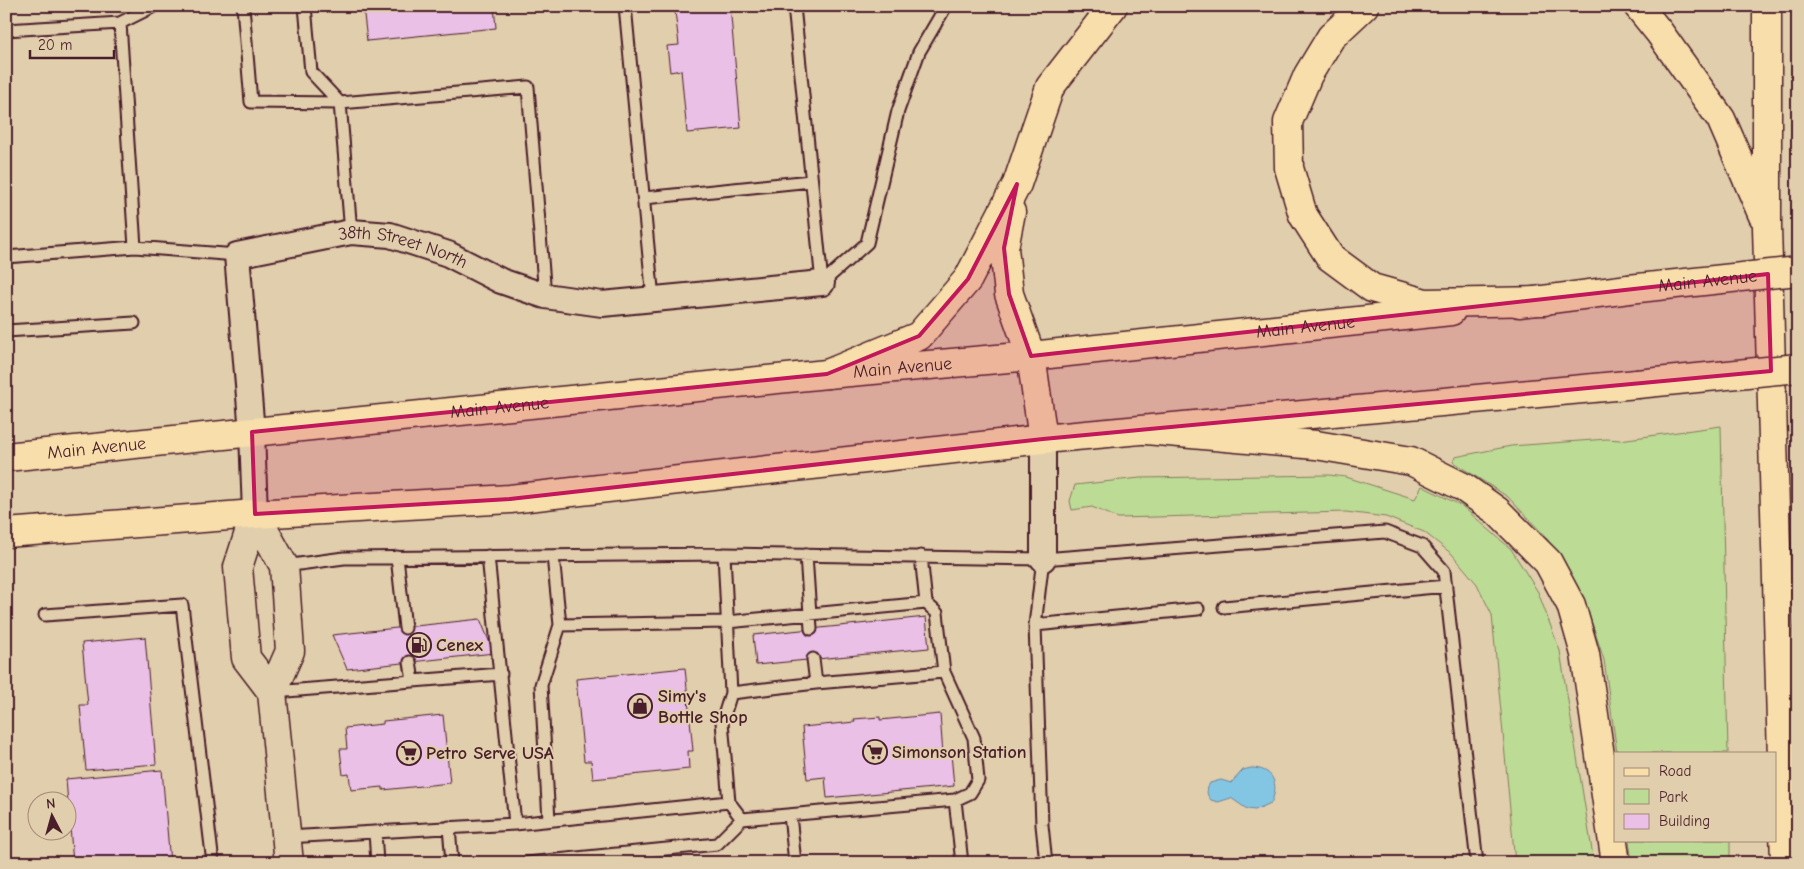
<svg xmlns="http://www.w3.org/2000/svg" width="1804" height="869" font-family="'Comic Neue',sans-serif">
  <rect width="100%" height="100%" fill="#e1ceac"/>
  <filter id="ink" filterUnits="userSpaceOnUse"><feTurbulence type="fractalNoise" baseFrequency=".02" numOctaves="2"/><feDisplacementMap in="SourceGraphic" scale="10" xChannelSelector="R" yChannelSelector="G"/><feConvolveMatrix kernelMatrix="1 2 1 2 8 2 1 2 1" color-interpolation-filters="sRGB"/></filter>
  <g filter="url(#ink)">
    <!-- green -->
    <path fill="#bcdb94" stroke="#837d60" d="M1721,426L1728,753H1617L1604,660L1593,626L1577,586L1545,536L1508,497L1453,462L1455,457L1511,446L1607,439L1620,440Z
      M1329,475L1346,477L1415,499L1422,486L1462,506L1511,549L1538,592L1560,651L1594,863H1515L1492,615L1477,584L1452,554L1424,532L1386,517L1346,512L1118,518L1092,507L1072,510L1070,501L1075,485L1140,478Z
      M1629,840H1730V863H1632Z"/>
    <!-- water -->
    <path fill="#83c6e4" stroke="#6c839a" d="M1251,768C1273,768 1280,784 1271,803L1255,810L1247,809L1231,798L1218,802L1211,800C1206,794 1206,790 1210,783L1221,780L1231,783L1243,770Z"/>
    <!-- building -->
    <path fill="#eac0e6" stroke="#4a1f2b" d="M363,6H494L496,28L367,41Z
      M693,6H730L741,128L687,133L681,70L670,72L667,46L679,45L675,11L693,9Z
      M926,617L929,648L756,665L753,635Z
      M480,619L494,653L347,669L332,635Z
      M145,637L156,764L86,770L80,705H88L82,643Z
      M685,668L693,751H688L689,769L593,779L591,761H584L576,679Z
      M940,714L943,755L951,754L954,786L827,798L825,777L807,779L802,727L855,722L854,719L880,717V720Z
      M443,715L450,783L383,790V787L351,790L349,774L343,775L340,749H347L345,728L383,724V721Z
      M162,770L170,863H73L66,779Z"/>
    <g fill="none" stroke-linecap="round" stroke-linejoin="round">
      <defs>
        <path id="service" d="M243,6L251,102L340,103
          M305,6L311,72L340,103
          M625,6L653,299
          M794,6L822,283
          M120,23L154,6
          M6,30L120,23L135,247
          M644,198L811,181
          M351,232L340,103L528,87L545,296
          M6,257L135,247L237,255
          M822,283L867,243L898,111L919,52L946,6
          M6,331L134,323
          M806,555L811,629
          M488,556L515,824
          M553,556L560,625L727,622L926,603
          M397,557L405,628
          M1043,559L1385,532L1422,546L1444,571L1477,863
          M284,566L344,558L724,554L1043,559L1035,625L1042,825L1046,863
          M1224,607L1446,586
          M45,615L182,605L213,863
          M1035,625L1198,609
          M813,659L816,683
          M410,662L413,681
          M274,692L501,674
          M731,693L816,683L944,672
          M955,800L962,863
          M729,802L742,819L955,800L970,793L978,780L974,738L944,672L937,613L926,603L921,556
          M790,815L795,863
          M549,820L541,685L560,625
          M449,827L452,863
          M375,832L377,863
          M287,837L515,824L729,802L722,722L731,693L724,554
          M527,863L717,844L742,819"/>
        <g id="minor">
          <path id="s1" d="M255,514L252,432L237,255L351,232L390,235L448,254L501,281L545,296L602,304L822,283"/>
          <path d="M1043,559V439"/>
        </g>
        <path id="tertiary" d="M255,514L284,566L290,651L272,692L289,863
          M255,514L238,567L246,658L272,692"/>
        <g id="primary">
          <path d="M1519,303L1629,289"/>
          <path d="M1031,356L1043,439"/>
          <path id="s2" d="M6,457L827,374L1031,356L1451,311"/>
          <path d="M6,533L255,514L510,499L1043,439L1637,384"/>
        </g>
        <path id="motorway" d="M1364,6L1331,37L1308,75L1288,122L1289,168L1303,215L1330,257L1372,288L1425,303L1544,301
          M1638,6L1659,32L1721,119L1763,216
          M1767,6V227L1785,863
          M1011,212L1004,248L1009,294L1031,356
          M827,374L919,336L968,279L1017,184L1050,87L1113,6
          M1146,430L1316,445L1411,461L1463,487L1497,511L1548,562L1571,605L1585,654L1616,863"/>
      </defs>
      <!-- service casing -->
      <use href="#service" stroke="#4a1f2b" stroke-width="15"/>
      <!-- minor casing -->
      <use href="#minor" stroke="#4a1f2b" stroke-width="28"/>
      <!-- tertiary casing -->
      <use href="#tertiary" stroke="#4a1f2b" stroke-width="31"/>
      <!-- primary casing -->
      <use href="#primary" stroke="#4a1f2b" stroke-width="31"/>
      <!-- motorway casing -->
      <use href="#motorway" stroke="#4a1f2b" stroke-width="31"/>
      <!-- service -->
      <use href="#service" stroke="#e1ceac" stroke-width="11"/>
      <!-- minor -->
      <use href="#minor" stroke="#e1ceac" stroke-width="24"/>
      <!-- tertiary -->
      <use href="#tertiary" stroke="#e1ceac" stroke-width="28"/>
      <!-- primary -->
      <use href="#primary" stroke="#f8deab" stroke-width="28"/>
      <!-- motorway -->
      <use href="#motorway" stroke="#f8deab" stroke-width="28"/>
      <defs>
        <g id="primary-bridge">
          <path id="s3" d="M1629,289L1798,271"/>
          <path d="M1637,384L1798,368"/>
        </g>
      </defs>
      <!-- primary-bridge casing -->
      <use href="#primary-bridge" stroke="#4a1f2b" stroke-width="31" stroke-linecap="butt"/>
      <!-- primary-bridge -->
      <use href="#primary-bridge" stroke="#f8deab" stroke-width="28"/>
    </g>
  </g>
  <!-- marked area -->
  <path fill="#c2185b" fill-opacity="0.2" stroke="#c2185b" stroke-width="4" stroke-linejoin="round" d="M1017,184L1004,248L1009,294L1031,356L1768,274L1771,371L1043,439L510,499L255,514L252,432L827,374L919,336L968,279Z"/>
  <!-- icons -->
  <defs>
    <symbol id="fuel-ring" viewBox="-11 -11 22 22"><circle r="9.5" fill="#e1ceac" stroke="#4a1f2b" stroke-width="1.5"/><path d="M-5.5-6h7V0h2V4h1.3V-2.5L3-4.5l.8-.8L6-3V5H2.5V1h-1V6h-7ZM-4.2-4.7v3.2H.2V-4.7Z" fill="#4a1f2b"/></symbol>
    <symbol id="shop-ring" viewBox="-11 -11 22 22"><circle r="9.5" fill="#e1ceac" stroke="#4a1f2b" stroke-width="1.5"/><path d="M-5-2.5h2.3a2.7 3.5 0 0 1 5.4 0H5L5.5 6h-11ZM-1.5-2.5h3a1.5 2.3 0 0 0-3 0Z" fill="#4a1f2b"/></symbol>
    <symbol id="supermarket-ring" viewBox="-11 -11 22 22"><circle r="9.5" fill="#e1ceac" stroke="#4a1f2b" stroke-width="1.5"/><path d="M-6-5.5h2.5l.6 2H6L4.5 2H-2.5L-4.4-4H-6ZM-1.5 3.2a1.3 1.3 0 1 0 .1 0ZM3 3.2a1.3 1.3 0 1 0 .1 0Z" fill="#4a1f2b"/></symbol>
  </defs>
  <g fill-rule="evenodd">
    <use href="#fuel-ring" x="405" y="631" width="28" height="28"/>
    <use href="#shop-ring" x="626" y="692" width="28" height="28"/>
    <use href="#supermarket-ring" x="861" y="738" width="28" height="28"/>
    <use href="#supermarket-ring" x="395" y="739" width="28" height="28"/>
  </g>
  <g text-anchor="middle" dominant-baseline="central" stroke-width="4" stroke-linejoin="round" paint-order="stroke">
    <!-- street labels -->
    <g font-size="18" fill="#4a1f2b" stroke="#e1ceac">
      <text stroke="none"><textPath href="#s1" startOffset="430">38th Street North</textPath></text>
      <text stroke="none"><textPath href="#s3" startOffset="79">Main Avenue</textPath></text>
      <text stroke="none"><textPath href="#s2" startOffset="1306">Main Avenue</textPath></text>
      <text stroke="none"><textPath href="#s2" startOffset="901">Main Avenue</textPath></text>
      <text stroke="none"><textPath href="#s2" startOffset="496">Main Avenue</textPath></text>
      <text stroke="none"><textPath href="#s2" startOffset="91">Main Avenue</textPath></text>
    </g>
    <!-- poi labels -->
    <g font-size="18" font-weight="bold" fill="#4a1f2b" stroke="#e1ceac" text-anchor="start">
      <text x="436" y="645">Cenex</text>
      <text x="658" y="696">Simy's<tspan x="658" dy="21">Bottle Shop</tspan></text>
      <text x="892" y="752">Simonson Station</text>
      <text x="426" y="753">Petro Serve USA</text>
    </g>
  </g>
  <!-- margin -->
  <rect width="1804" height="869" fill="none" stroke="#e1ceac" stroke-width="25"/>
  <rect x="12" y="12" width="1779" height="844" fill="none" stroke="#4a1f2b" stroke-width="2" filter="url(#ink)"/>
  <!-- legend -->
  <rect x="1614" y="752" width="162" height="90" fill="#e1ceac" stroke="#a58878"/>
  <rect x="1624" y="768" width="25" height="8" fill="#f8deab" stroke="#a58878"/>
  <text x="1659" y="776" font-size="15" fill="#4a1f2b">Road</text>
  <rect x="1624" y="789" width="25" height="15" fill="#bcdb94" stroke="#a58878"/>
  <text x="1659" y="802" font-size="15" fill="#4a1f2b">Park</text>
  <rect x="1624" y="814" width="25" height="15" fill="#eac0e6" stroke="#a58878"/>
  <text x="1659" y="826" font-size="15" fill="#4a1f2b">Building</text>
  <!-- north arrow -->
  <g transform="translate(52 816) rotate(354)"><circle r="24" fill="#e1ceac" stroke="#a58878"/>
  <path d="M0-4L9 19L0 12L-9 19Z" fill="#4a1f2b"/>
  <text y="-8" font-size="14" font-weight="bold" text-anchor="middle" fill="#4a1f2b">N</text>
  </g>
  <!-- scale -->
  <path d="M30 50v8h84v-8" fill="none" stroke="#4a1f2b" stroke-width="2.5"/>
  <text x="38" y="50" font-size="15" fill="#4a1f2b" stroke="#e1ceac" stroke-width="4" paint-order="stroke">20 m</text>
</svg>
